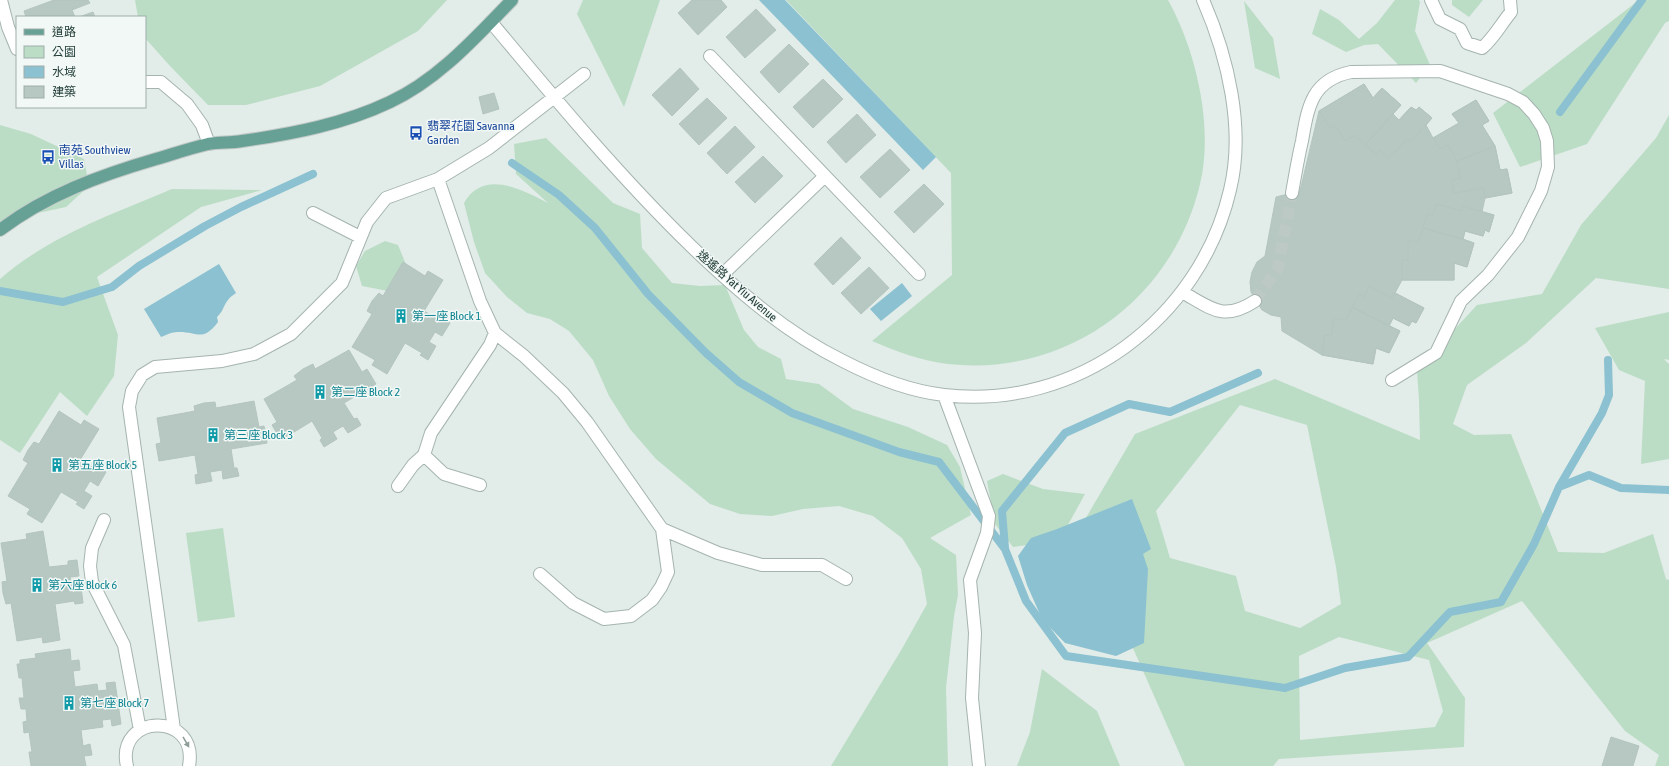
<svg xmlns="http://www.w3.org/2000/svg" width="1669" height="766" font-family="'Asap Condensed','Noto Sans TC',sans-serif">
  <rect width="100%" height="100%" fill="#e2ece8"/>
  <!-- green -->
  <path fill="#bbddc6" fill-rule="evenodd" d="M135,0H447L418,31L320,86L246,105H208L170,66L145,38V17H138Z
    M583,0H660L624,107L577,14Z
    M786,0H1168C1196,50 1214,127 1200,184C1173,299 1067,377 948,364C921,361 896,351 872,341L952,275L951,173Z
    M1395,0H1419L1420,2L1415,31L1430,65L1416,83L1378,44L1364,45L1346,52L1312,34L1320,9L1339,20L1359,39L1377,23Z
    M1452,0H1483L1469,17L1452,5Z
    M1639,0H1669V21L1665,23L1587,144L1520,167L1493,113Z
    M1244,1L1273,38L1280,79L1255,68Z
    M1669,115V289L1596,278L1526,343L1467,385L1453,424L1474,435L1511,434L1558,552L1604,553L1653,534L1666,579L1669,580V766H1655L1659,755L1625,731L1522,601L1427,643L1465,698L1464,747L1279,759L1273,766H1185L1080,528L1135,434L1275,379L1420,440L1419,400L1417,370L1477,305L1542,294L1581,225L1656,138ZM1240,405L1307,425L1336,567L1341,604L1300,628L1245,611L1236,576L1170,558L1156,511ZM1339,637L1429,660L1443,711L1435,727L1300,740L1299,656Z
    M0,125L31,134L84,159L89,186L66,207L0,221Z
    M546,138L613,203L640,214L642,248L672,283L700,286L725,285L744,330L758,347L781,359L786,379L819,384L853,409L908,427L947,445L960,467L971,515L930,538L956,555L958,595L954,616L946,688L948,766H831L903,647L927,604L921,569L902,538L873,516L839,506L803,509L772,516L740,514L710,504L656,459L630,429L609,396L593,360L569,331L550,319L527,313L507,297L485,273L474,242L464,203C483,169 522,189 548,203L516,174L514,144Z
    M172,189L262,190L201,207L97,277L118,335L114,376L87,416L60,392L20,453L0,440V279C49,236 113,214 172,189Z
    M385,241L398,245L407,267L393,292L362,286L356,266L365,251Z
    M1669,312V360L1664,359L1669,364V459L1641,464L1645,381L1619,370L1595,328Z
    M1003,474L1043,489L1085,494L1059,541L1013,547L995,524L987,481Z
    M223,528L235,617L198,622L186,533Z
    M1042,669L1097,711L1120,766H1017L1030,732Z"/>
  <!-- water -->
  <path fill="#8bc1d0" d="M759,0H785L936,157L923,170Z
    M219,264L236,293C222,302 226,309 217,317L218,322C202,343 198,331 177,332C172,332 166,335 161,337L144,309Z
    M902,283L912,296L881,321L870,309Z
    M1132,499L1151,549L1143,554L1148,569L1144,643L1116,656L1065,643L1042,619L1027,585L1018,556L1031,538L1057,529Z"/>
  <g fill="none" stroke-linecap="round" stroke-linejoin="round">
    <!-- stream -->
    <path stroke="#8bc1d0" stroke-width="8" d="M1560,112L1642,0
      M512,163L559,195L595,228L648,294L706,353L739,382L792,413L899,452L939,462L1005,549L1026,601L1066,656L1285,688L1345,668L1408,657L1450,612L1501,602L1534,544L1559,487L1589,475L1621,488L1669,490
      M0,291L63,302L112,287L139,266L205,226L241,207L313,174
      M1559,487L1602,413L1609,395L1608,360
      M1005,548L1002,511L1065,433L1129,404L1170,412L1258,373"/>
  </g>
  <!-- building -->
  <path fill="#b7c7c1" stroke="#b4c5bf" d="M54,0H88L90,3L72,10L75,17H26L24,11Z
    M692,0H721L727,7L698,35L678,13Z
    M756,9L776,30L745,58L726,37Z
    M93,12L95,17H79Z
    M789,44L809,64L779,93L760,72Z
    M680,68L699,89L672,116L652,95Z
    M823,79L843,99L813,128L793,107Z
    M1364,84L1373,98L1382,88L1401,105L1393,114L1399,120L1411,107L1416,110L1419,107L1432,118L1426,125L1433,138L1459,123L1452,114L1476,100L1489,121L1482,125L1495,146L1500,170L1507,169L1512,193L1485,198L1482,212L1494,215L1489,232L1485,230L1483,236L1465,231L1463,239L1474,243L1467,267L1454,263V280H1402L1395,293L1424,308L1416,323L1412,321L1409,326L1393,318L1389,326L1400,331L1389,353L1376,348L1373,364L1322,355L1282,331L1281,317L1271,315L1262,310L1251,292L1250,282L1252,272L1257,262L1265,256L1276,197L1300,191L1319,111Z
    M1364,84L1373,98L1382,88L1401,105L1365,145L1355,135L1345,141L1335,125L1330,128L1319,111Z
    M494,93L499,109L483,114L479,97Z
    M707,98L727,118L699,145L679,124Z
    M1476,100L1489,121L1482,125L1495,146L1457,161L1448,145L1440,149L1433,138L1459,123L1452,114Z
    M1411,107L1416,110L1419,107L1432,118L1410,142L1407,139L1389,159L1380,150L1376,155L1365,145L1393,114L1399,120Z
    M857,114L876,135L846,163L827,142Z
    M735,126L755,147L727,174L707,153Z
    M1495,146L1500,170L1507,169L1512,193L1485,198L1483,188L1454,193L1452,180L1460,178L1457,161Z
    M890,149L910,170L880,198L860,177Z
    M763,156L783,176L755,203L735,182Z
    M924,184L944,204L914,233L894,212Z
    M1436,204L1461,211L1463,206L1494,215L1489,232L1485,230L1483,236L1465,231L1463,239L1423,228L1427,214L1433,215Z
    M1423,228L1474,243L1467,267L1454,263V280H1402V260H1408V241H1419Z
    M841,237L861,258L833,285L814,264Z
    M403,262L425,276L428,271L443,280L424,311L441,321L442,319L450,323L442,336L435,332L429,342L436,346L428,360L420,355L422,353L405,343L387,374L372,365L375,360L352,347L372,314L367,311L372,301L379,293L383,296Z
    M869,267L889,288L861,314L841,293Z
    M1369,286L1392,298L1395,293L1424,308L1416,323L1412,321L1409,326L1393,318L1389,326L1352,307L1359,294L1364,297Z
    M1352,307L1400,331L1389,353L1376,348L1373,364L1322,355L1325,335L1331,336L1334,318L1346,320Z
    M349,350L362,372L367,369L376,384L344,403L354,419L357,418L361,425L348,433L343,426L333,432L337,439L324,447L320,440L322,438L312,421L281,440L272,425L277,422L264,399L297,380L294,376L303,369L313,364L315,369Z
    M254,401L259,427L264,426L267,443L231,449L234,468H237L239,476L223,479L222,470L210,472L212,481L196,484L195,475L198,474L195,455L159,461L156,444L161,443L157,418L195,411L194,406L204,403L215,402L216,408Z
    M59,411L81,425L84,420L99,429L80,460L97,470L99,468L106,472L98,486L90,481L84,491L92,496L84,509L76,504L78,502L61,492L42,523L27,514L30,509L8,496L28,463L23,460L28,450L34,442L39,444Z
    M43,531L49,567L68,565V561L77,560L79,576L70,577L72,588L81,587L83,603L75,604L74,601L55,604L60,640L43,643L42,637L17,641L11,603L6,604L3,593L2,582L7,581L1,543L27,539L26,534Z
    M70,649L71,661L79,660L80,670L73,671L75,687L97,684L98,691L107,690L106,683L115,682L121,724L112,726L111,719L102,720L103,727L81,730L83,746L90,744L92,755L84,756L86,766H31L29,752H32L29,732L24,733L23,722L27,721L26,709H21L19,698H24L22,678H19L17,664H20V660L36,658L35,654Z
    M1611,737L1639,746L1633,766H1602Z"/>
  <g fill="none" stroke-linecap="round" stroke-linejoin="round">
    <!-- minor-tunnel -->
    <path stroke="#bcc9c5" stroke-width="12" stroke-dasharray="12 6" stroke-linecap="butt" d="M1255,301L1278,268L1292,193"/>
    <defs>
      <path id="minor" d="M1,0L8,27L17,49
        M1431,0L1440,19L1460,29L1467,43L1482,48C1494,38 1501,24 1511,12L1510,0
        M491,22C556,100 620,177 692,247C738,291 786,333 843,361C874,377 909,391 944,395C1076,411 1200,319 1230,190C1245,129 1228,57 1203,0
        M710,56L919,274
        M145,82H161L187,104L202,125L209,144
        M438,179L480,301L495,333L524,356L563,393L587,422L662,529L718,553L762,565H822L846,579
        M1292,193C1295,176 1298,158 1302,141C1308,106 1312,80 1351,72L1440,71L1508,94L1523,102L1534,114L1543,128L1547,141L1548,167L1541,191L1518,237L1488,275L1461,301L1436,353L1392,380
        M313,213L360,237
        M722,275L825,176
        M1182,292C1211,308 1223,322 1255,301
        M944,395L989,516L987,533L970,580L975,633L972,698L979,766
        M480,485L444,474L424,455L431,433L490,345L495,333
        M398,486L413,465L424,455
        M104,520L92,548L90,566L92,582L124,645L140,730
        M540,574L573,603L604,619L631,616L652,600L661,587L668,572L662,529
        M174,729L129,407L132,391L142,375L155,367L222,361L254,354L291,334L342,283L367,222L386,198L438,179L489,148L584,74
        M127,766C115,713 199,711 189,766"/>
      <path id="major" d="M0,230C46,195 101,175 156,159C173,154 191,148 208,144C219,142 231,143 242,141C292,134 344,124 390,102C438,80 476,37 512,0"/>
    </defs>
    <!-- minor casing -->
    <use href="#minor" stroke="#a5b4af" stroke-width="14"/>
    <!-- major casing -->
    <use href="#major" stroke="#c1c9c7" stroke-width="14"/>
    <!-- minor -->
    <use href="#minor" stroke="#fff" stroke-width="12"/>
    <!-- major -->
    <use href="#major" stroke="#67a195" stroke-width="12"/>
  </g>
  <!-- one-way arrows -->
  <defs><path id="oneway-solid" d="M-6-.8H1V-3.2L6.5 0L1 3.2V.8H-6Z"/></defs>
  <use fill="#909e9b" href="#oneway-solid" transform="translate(186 742) rotate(60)"/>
  <!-- icons -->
  <defs>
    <symbol id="bus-bare" viewBox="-9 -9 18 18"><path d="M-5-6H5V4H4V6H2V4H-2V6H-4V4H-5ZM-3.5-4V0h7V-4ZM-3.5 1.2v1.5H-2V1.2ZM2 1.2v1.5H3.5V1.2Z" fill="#1a4fb4" stroke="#f2f8f6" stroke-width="2.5" paint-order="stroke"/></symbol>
    <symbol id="building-bare" viewBox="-9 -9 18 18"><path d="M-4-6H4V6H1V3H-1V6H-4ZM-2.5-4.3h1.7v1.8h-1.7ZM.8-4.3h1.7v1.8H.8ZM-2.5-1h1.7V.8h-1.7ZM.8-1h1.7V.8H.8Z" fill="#0f9aa8" stroke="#f2f8f6" stroke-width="2.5" paint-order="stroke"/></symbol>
  </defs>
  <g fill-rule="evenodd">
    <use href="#bus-bare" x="406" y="123" width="20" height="20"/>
    <use href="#bus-bare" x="38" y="147" width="20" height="20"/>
    <use href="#building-bare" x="391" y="306" width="20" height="20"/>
    <use href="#building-bare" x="310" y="382" width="20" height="20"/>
    <use href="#building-bare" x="203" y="425" width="20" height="20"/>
    <use href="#building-bare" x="47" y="455" width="20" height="20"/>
    <use href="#building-bare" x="27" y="575" width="20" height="20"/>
    <use href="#building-bare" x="59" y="693" width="20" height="20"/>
  </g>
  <g text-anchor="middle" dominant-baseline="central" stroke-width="3" stroke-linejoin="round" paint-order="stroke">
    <!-- transit labels -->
    <g font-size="12" fill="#164399" stroke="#f2f8f6" text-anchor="start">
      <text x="427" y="126">翡翠花園 Savanna<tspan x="427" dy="14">Garden</tspan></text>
      <text x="59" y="150">南苑 Southview<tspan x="59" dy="14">Villas</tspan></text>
    </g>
    <!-- street labels -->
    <g font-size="12" fill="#223d37" stroke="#f2f8f6">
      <text transform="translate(737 286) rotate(41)">逸遙路 Yat Yiu Avenue</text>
    </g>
    <!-- culture labels -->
    <g font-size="12" fill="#0d838f" stroke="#f2f8f6" text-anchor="start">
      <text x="412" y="316">第一座 Block 1</text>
      <text x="331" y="392">第二座 Block 2</text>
      <text x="224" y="435">第三座 Block 3</text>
      <text x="68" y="465">第五座 Block 5</text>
      <text x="48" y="585">第六座 Block 6</text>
      <text x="80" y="703">第七座 Block 7</text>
    </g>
  </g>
  <!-- legend -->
  <rect x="16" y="16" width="130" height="92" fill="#f2f8f6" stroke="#9fadaa"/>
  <rect x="24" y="29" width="20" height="6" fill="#67a195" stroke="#9fadaa"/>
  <text x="52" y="36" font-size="12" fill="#223d37">道路</text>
  <rect x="24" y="46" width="20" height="12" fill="#bbddc6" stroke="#9fadaa"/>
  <text x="52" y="56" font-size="12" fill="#223d37">公園</text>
  <rect x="24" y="66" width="20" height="12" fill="#8bc1d0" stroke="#9fadaa"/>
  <text x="52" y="76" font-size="12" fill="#223d37">水域</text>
  <rect x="24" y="86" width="20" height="12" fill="#b7c7c1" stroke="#9fadaa"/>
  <text x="52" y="96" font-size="12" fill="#223d37">建築</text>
</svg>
